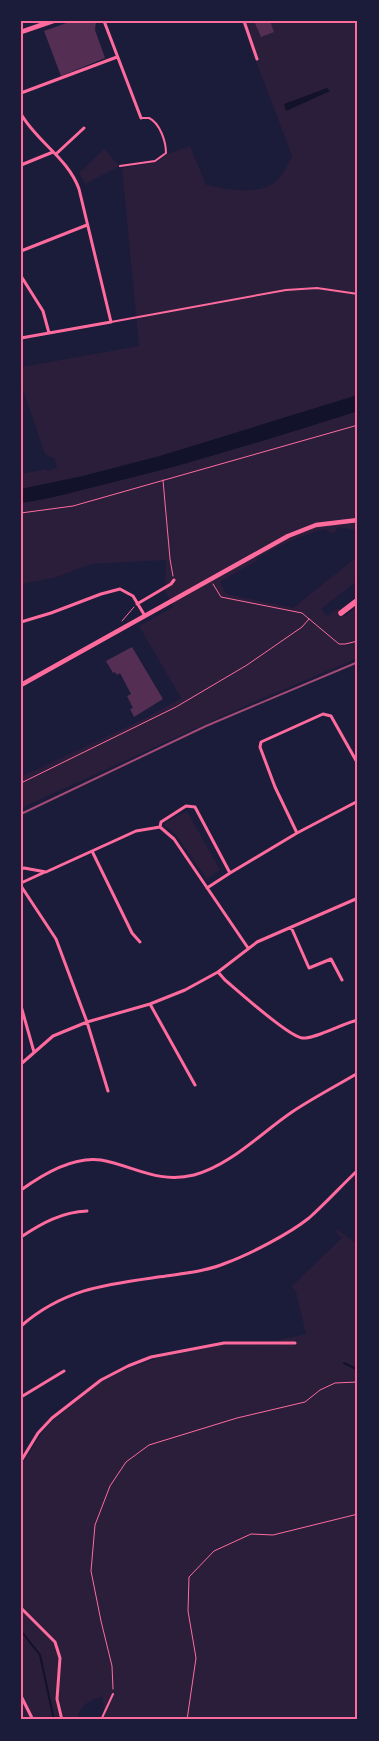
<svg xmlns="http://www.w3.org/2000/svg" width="379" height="1741" font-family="Montserrat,sans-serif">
  <rect width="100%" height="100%" fill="#1b1b3a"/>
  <!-- green -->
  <path fill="#2a1e3b" d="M241,21H358V395L160,456L83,476L21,489V474L46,469L47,471L57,468L55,459L45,454L21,384V367L139,346L122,168L157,162L167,154L190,146L206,185C227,189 257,196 275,182C283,176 288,164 292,156Z
    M104,149L120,166L85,184L79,173Z
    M358,411V530L337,527L336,531L332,534L324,529C300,536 279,545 257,558L258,560L220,582L226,594L293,608L358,556V580L321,609L327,616L338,608L344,617L358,606V658L254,702L21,808V777L148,717L181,698L139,626L173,607L165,591L166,560L91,564L54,578L21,584V503L173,467Z
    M187,811L220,870L207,879L176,835L164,825L166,822Z
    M337,1229L358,1245V1720H101L104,1709L102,1696C88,1702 81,1704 77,1720H21V1466L40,1436L51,1422L99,1383L117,1373L160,1357L227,1344L278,1345L279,1340L306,1334L296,1292L292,1286L342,1238L335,1231Z"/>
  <!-- water -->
  <path fill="#12122b" d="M327,88L330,91L286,111L284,104Z
    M358,395V411C276,437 194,463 110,483C81,490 51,499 21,503V489L83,476L160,456Z"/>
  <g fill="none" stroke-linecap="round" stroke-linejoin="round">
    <!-- stream -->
    <path stroke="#12122b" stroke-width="2" d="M344,1363L358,1370
      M21,1631L40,1655L54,1720"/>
  </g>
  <!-- building -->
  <path fill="#542f53" d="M72,21H96L95,30L105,58L61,76L44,31Z
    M254,21H270L274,32L261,37Z
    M132,647L163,699L134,717L130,709L133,708L127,696L131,694L120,673L117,675L115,672L113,673L106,661Z"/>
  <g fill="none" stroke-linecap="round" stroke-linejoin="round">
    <!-- path -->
    <path stroke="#ff6b9d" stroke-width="1" d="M163,480L170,559L173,576
      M21,513L73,506L358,425
      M213,584L221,597L302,613L339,644H345L358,641
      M122,621L134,607
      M21,783L176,707L247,665L302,627L309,619
      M113,1689L112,1666L101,1621L91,1571L95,1525L110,1486L126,1462L149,1445L237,1418L305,1402L320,1390L335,1383L358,1382
      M187,1720L196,1658L188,1611L189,1577L214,1551L251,1534L273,1535L358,1514"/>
    <!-- service -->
    <path stroke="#ff6b9d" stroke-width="2" d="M120,166L155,161L166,153C166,142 160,123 149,118C148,118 142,118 141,118
      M111,322L286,290L317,288L358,294
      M101,1720L113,1694"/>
    <!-- minor -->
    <path stroke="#ff6b9d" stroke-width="3" d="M104,21L141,118
      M244,21L257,59
      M21,93L117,57
      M21,114C37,142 68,158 79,189L111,322L21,338
      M56,154L84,128
      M21,165L53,152
      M21,251L87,225
      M21,276L43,311L49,333
      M137,604L171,584L174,580
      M21,622L51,613L101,594L120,589L133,596L145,616
      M160,827L161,822L186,806L195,807L230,873
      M297,833L275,787L260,747L261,742L323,714L331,716L358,764
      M92,851L132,933L140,942
      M21,869L24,868L46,872L136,831L160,827L174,839L248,948
      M21,883L45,872
      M21,886L56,939L87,1022L108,1091
      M207,888L230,873L297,833L358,801
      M291,927L309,968L331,959L342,980
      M218,972L225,980C239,992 288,1036 302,1038C316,1039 343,1023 358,1020
      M150,1004L195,1085
      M21,1006L34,1052
      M21,1064L53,1036L87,1022L150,1004L185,990L218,972L257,942L358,898
      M21,1190C43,1174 74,1156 101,1160C134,1166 158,1184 194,1175C231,1165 261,1133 292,1112C313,1098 336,1086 358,1073
      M21,1237C42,1223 62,1212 87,1211
      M21,1326C66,1287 110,1284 166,1276C186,1273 207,1271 226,1263C250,1254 289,1234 309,1218C326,1203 342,1185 358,1170
      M21,1397L64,1371
      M21,1461L38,1433L52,1418L101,1380L128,1366L151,1357L224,1343H295
      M21,1608L55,1642L60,1658L57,1699L62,1720
      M21,1696L33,1720"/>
    <!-- tertiary -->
    <path stroke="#ff6b9d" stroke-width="4.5" d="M21,685L288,536L316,525L358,520"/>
    <!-- secondary -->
    <path stroke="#ff6b9d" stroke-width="5" d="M21,32L53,21"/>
    <!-- trunk -->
    <path stroke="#ff6b9d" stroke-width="5.5" d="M341,613L358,600"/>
    <!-- rail -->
    <path stroke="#a44b75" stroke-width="2" d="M21,814L206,726L358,662"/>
  </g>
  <!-- border -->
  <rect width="379" height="1741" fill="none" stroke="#1b1b3a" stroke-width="45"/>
  <rect x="22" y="22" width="334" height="1696" fill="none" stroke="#ff6b9d" stroke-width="2"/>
</svg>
